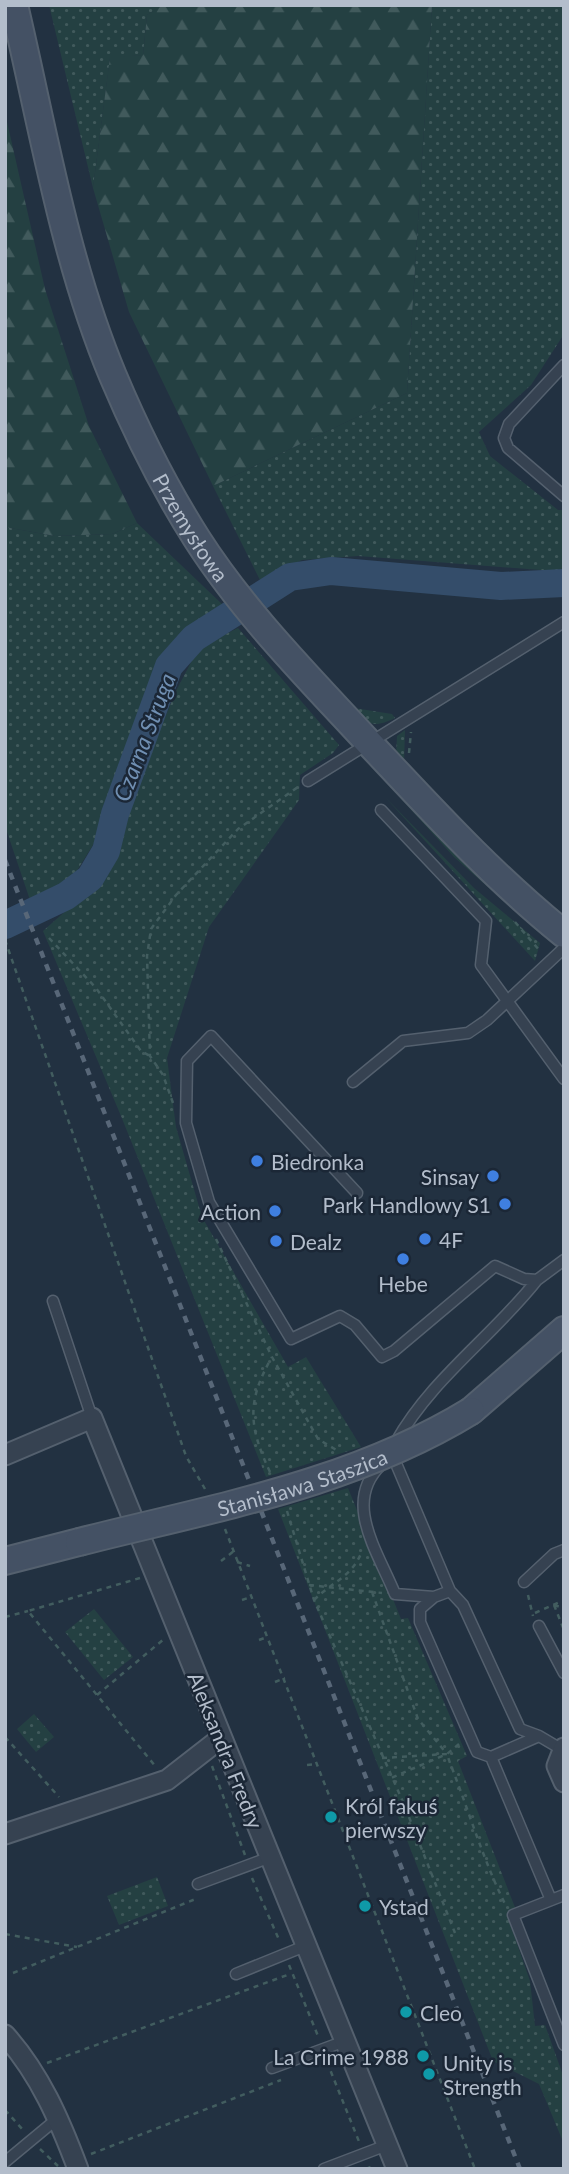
<svg xmlns="http://www.w3.org/2000/svg" width="569" height="2174" font-family="Lato,sans-serif">
  <defs>
    <pattern id="grass-dots" width="8" height="8" patternUnits="userSpaceOnUse" patternTransform="scale(1.75)"><rect width="8" height="8" fill="#244042"/><path d="M2 2h.1M6 6h.1" fill="none" stroke="#415a5c" stroke-width="1.8" stroke-linecap="round"/></pattern>
    <pattern id="forest-firs" width="22" height="20" patternUnits="userSpaceOnUse" patternTransform="scale(1.75)"><rect width="22" height="20" fill="#244042"/><path d="M5 1l3.5 6h-7zM16 11l3.5 6h-7z" fill="#415a5c"/></pattern>
  </defs>
  <rect width="100%" height="100%" fill="#223141"/>
  <!-- grass -->
  <path fill="url(#grass-dots)" d="M49,5H164L147,15L143,55L110,58L93,188Z
    M432,5H564V334L531,385L479,432L490,456L558,510H564V568L554,571L358,556L302,560L260,580L213,486L407,393Z
    M137,523L223,605L176,640L153,676L98,837L73,877L30,900L5,826V527L55,536L112,534Z
    M238,628L339,745L333,753L300,775L299,800L209,927L167,1058L176,1127L202,1217L288,1367L306,1357L361,1447L266,1477L121,1116L43,931L103,878L129,804L176,691L199,647Z
    M354,708L392,714L395,718C375,728 367,726 354,708Z
    M405,730L404,763L396,757L397,736Z
    M398,789L536,923L543,936L454,857L395,792Z
    M385,797L474,888L540,943L535,961Z
    M348,1488L401,1619L408,1618L467,1756L458,1761L516,1910L507,1915L530,1981L535,2026L545,2025L564,2078V2144L539,2084L493,2061L278,1509Z
    M94,1609L133,1657L104,1680L65,1632Z
    M34,1714L54,1737L36,1752L17,1729Z
    M157,1877L168,1906L119,1925L107,1896Z"/>
  <!-- forest -->
  <path fill="url(#forest-firs)" d="M163,5H432L407,393L213,486L129,312L93,188L110,57L143,55L147,15Z
    M5,113L45,289L89,426L137,523L112,534L55,536L5,527Z"/>
  <g fill="none" stroke-linecap="round" stroke-linejoin="round">
    <!-- river -->
    <path stroke="#344d6a" stroke-width="28" d="M5,925L66,896L90,878L106,851L115,814L169,666L194,638L290,577L331,571L501,586L564,583"/>
    <defs>
      <path id="lane" d="M564,365L509,424L504,438L508,448L564,496
        M308,781L564,622
        M381,810L486,921L481,965L564,1079
        M353,1082L403,1041L468,1033L487,1020L564,948
        M357,1193L211,1036L187,1061L186,1123L209,1202L291,1339L340,1316L355,1325L382,1357L394,1351L495,1266L524,1279L537,1280L564,1260
        M53,1301L92,1418
        M396,1442C431,1379 493,1336 537,1280
        M392,1454L450,1591L463,1605L520,1729L539,1736
        M381,1465C342,1502 378,1552 395,1594L434,1597
        M524,1582L554,1554L564,1550
        M450,1591L434,1597L420,1609V1622L477,1752L491,1757
        M539,1626L564,1673
        M198,1884L268,1858
        M564,1895L513,1915L564,2045
        M551,1900L491,1757L539,1736L561,1749
        M236,1974L305,1946
        M272,2068L345,2041
        M5,2162L58,2118
        M324,2169L387,2145"/>
      <path id="street" d="M5,1455L92,1418L397,2169
        M564,1748L557,1766L564,1782
        M5,1834L167,1780L221,1738
        M5,2035C40,2074 60,2121 78,2169"/>
      <g id="secondary">
        <path id="s1" d="M14,5C43,128 64,259 113,376C137,433 164,487 197,539C245,614 309,678 369,743C432,810 492,876 564,934"/>
        <path d="M471,1411L564,1330"/>
        <path d="M5,1561L79,1542"/>
      </g>
    </defs>
    <!-- lane casing -->
    <use href="#lane" stroke="#54606e" stroke-width="13"/>
    <!-- street casing -->
    <use href="#street" stroke="#54606e" stroke-width="23"/>
    <!-- secondary casing -->
    <use href="#secondary" stroke="#54606e" stroke-width="30"/>
    <!-- path -->
    <path stroke="#425d5f" stroke-width="2.5" stroke-dasharray="5 5" stroke-linecap="butt" d="M409,753L411,732
      M515,922L540,951
      M49,938L96,988L141,1051L150,1056
      M5,940L186,1456L205,1489
      M173,1103L163,1075L150,1056L147,956L151,929L176,895L238,829L298,787
      M216,1239L272,1357L318,1439L338,1451
      M270,1472C249,1427 246,1402 272,1357
      M287,1511L314,1600L403,1802L455,1933
      M225,1529L475,2169
      M221,1561L234,1551
      M237,1562L250,1566
      M140,1578L28,1611L156,1767
      M309,1585L382,1593
      M372,1592L418,1719L447,1754
      M528,1595L533,1616
      M242,1600L251,1597
      M314,1600C332,1582 353,1576 362,1551
      M554,1605L564,1630
      M554,1605L564,1608
      M535,1613L564,1600
      M5,1617L28,1611
      M259,1640L267,1637
      M275,1682L285,1678
      M97,1695L164,1639
      M5,1737L59,1797
      M459,1744L447,1754L450,1763C469,1811 483,1860 506,1906
      M382,1758L447,1754L391,1778
      M307,1765L318,1764
      M212,1766L245,1855
      M252,1878L280,1942
      M5,1934L77,1947
      M289,1965L318,2036
      M13,1973L198,1898
      M327,2062L360,2144
      M47,2063L290,1974
      M5,2110L24,2131
      M40,2149L58,2166
      M91,2154L281,2080
      M366,2169L375,2165"/>
    <!-- lane -->
    <use href="#lane" stroke="#364251" stroke-width="10"/>
    <!-- street -->
    <use href="#street" stroke="#364251" stroke-width="19"/>
    <!-- secondary -->
    <use href="#secondary" stroke="#445164" stroke-width="26"/>
    <!-- rail -->
    <path stroke="#586778" stroke-width="4.5" stroke-dasharray="7 7" stroke-linecap="butt" d="M5,860L520,2169"/>
    <defs>
      <g id="secondary-bridge">
        <path id="s2" d="M79,1542C213,1508 352,1484 471,1411"/>
      </g>
    </defs>
    <!-- secondary-bridge casing -->
    <use href="#secondary-bridge" stroke="#54606e" stroke-width="30" stroke-linecap="butt"/>
    <!-- secondary-bridge -->
    <use href="#secondary-bridge" stroke="#445164" stroke-width="26"/>
  </g>
  <!-- markers -->
  <g fill="#3f7fe0" stroke="#1b2736" stroke-width="2.5">
    <circle cx="257" cy="1161" r="7"/>
    <circle cx="493" cy="1176" r="7"/>
    <circle cx="505" cy="1204" r="7"/>
    <circle cx="275" cy="1211" r="7"/>
    <circle cx="425" cy="1239" r="7"/>
    <circle cx="276" cy="1241" r="7"/>
    <circle cx="403" cy="1259" r="7"/>
  </g>
  <g fill="#0f9aa8" stroke="#1b2736" stroke-width="2.5">
    <circle cx="331" cy="1817" r="7"/>
    <circle cx="365" cy="1906" r="7"/>
    <circle cx="406" cy="2012" r="7"/>
    <circle cx="423" cy="2056" r="7"/>
    <circle cx="429" cy="2074" r="7"/>
  </g>
  <g text-anchor="middle" dominant-baseline="central" stroke-width="5" stroke-linejoin="round" paint-order="stroke">
    <!-- street labels -->
    <g font-size="21" fill="#b3bdcb" stroke="#1b2736">
      <text stroke="none"><textPath href="#s1" startOffset="555">Przemysłowa</textPath></text>
      <text stroke="none"><textPath href="#s2" startOffset="231">Stanisława Staszica</textPath></text>
      <text transform="translate(226 1750) rotate(68)">Aleksandra Fredry</text>
    </g>
    <!-- poi labels -->
    <g font-size="21" fill="#b3bdcb" stroke="#1b2736" text-anchor="start">
      <text x="271" y="1161">Biedronka</text>
      <text x="479" y="1176" text-anchor="end">Sinsay</text>
      <text x="491" y="1204" text-anchor="end">Park Handlowy S1</text>
      <text x="261" y="1211" text-anchor="end">Action</text>
      <text x="439" y="1239">4F</text>
      <text x="290" y="1241">Dealz</text>
      <text x="403" y="1283" text-anchor="middle">Hebe</text>
      <text x="345" y="1805">Król fakuś<tspan x="345" dy="24">pierwszy</tspan></text>
      <text x="379" y="1906">Ystad</text>
      <text x="420" y="2012">Cleo</text>
      <text x="409" y="2056" text-anchor="end">La Crime 1988</text>
      <text x="443" y="2062">Unity is<tspan x="443" dy="24">Strength</tspan></text>
    </g>
    <!-- water labels -->
    <g font-size="23" font-style="italic" fill="#708fb2" stroke="#1b2736">
      <text transform="translate(144 737) rotate(-69)">Czarna Struga</text>
    </g>
  </g>
  <!-- border -->
  <rect width="569" height="2174" fill="none" stroke="#b3bdcb" stroke-width="14"/>
</svg>
